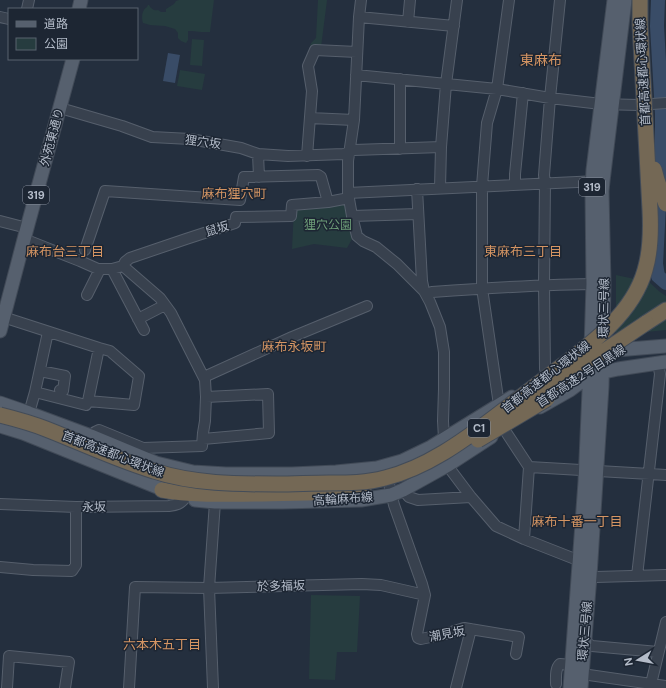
<svg xmlns="http://www.w3.org/2000/svg" width="666" height="688" font-family="'DM Sans','Noto Sans JP',sans-serif">
  <rect width="100%" height="100%" fill="#242f3e"/>
  <!-- green -->
  <path fill="#263c3f" d="M179,0H214L210,32H201L192,31H188V40L186,43L181,41L178,38V33L175,29L165,26L150,25L143,23C141,17 142,10 147,7L148,5H149C151,9 154,11 158,10L161,12H166V9L174,4L176,1Z
    M318,0H327L321,47L310,48L311,43L316,38Z
    M192,39L204,40L202,66L190,65Z
    M180,70L205,74L202,90L177,86Z
    M344,201L352,239L347,248L314,244L292,249L294,208Z
    M616,275L649,282L660,292L666,296V330L616,335Z
    M311,595L360,596L357,652H337L335,680L309,679Z"/>
  <!-- water -->
  <path fill="#394c67" d="M168,53L180,55L175,83L163,81Z"/>
  <g fill="none" stroke-linecap="round" stroke-linejoin="round">
    <!-- river -->
    <path stroke="#394c67" stroke-width="14" d="M658,0L657,26L662,114V148L656,264L658,276L666,283"/>
    <defs>
      <path id="minor" d="M361,0L359,17L354,120L348,161V193L352,216L357,236L363,241L376,247L397,264L424,291L430,302L440,327L444,352V389L443,421L444,439L448,465L450,469L471,497L496,526L524,539L580,561L590,576L596,577L666,575
        M27,9L29,0
        M0,17L9,19
        M359,17L454,26
        M408,22L410,0
        M356,75L497,89L550,98L601,104L638,105L666,103
        M60,108L122,126L152,137L190,139L241,148L258,154L288,156L344,154L354,150L441,147
        M310,118L354,120
        M400,149V79
        M258,154L259,177
        M307,156L312,91L308,66L315,50L357,52
        M515,185V174L523,93
        M440,188L441,147L446,84L457,0
        M417,189L422,281L424,291
        M348,193L598,181
        M352,216L418,214
        M0,221L27,228
        M24,239L80,261L98,269H112L123,266
        M85,250L105,191L240,200L244,177L318,175L321,177L328,202L349,198
        M123,266L125,262L130,258L186,239L235,223L236,217L291,216L292,205L328,202
        M112,269L144,330
        M426,294L432,292C488,288 544,284 600,284
        M87,295L100,269
        M3,317L99,348L110,351L139,376L134,405L88,401L86,405L35,392L29,413
        M138,319L165,305
        M40,371L65,376L63,391L60,390
        M550,376L545,369L544,285L545,183L544,175L550,98L560,0
        M204,377L292,337L367,306
        M35,392L48,332
        M88,401L99,348
        M499,405L482,288V186L487,123L497,89L509,0
        M504,429L529,467L650,474L666,475
        M203,439L269,433L268,394L206,397
        M88,442C90,436 93,432 99,430L143,448L202,446L203,433L205,421L206,397L205,380L171,313L160,298L123,266
        M386,471L394,505L422,584L425,595L417,634L418,638L421,639L445,634L464,628L519,637L516,654
        M403,490L409,497L418,500L471,497
        M0,504L76,507L169,506C176,505 181,504 185,498
        M524,539L529,467
        M0,567L33,570L72,571L76,565V507
        M637,576L660,374L658,363
        M584,641L592,646L658,652
        M582,674L666,686
        M556,684C556,678 555,668 560,664L572,665
        M7,688L9,656L69,662L65,688
        M129,688L135,587L209,588L362,584L381,585L425,595
        M213,688L209,588L215,502
        M456,688L471,629
        M650,688L666,622"/>
      <path id="major" d="M79,9L81,0
        M0,331L27,228L73,59
        M591,349L593,284L592,191L593,170L614,0
        M604,351L666,346
        M0,403L29,413L91,436L156,463L193,472L226,474H292L336,472L377,468L402,461L431,447L512,397
        M540,407L570,390L590,375L618,369L666,362
        M0,426L23,433L172,493
        M195,500L215,502H283L361,500L391,495L403,490L448,465L491,437
        M570,688L585,482L590,368
        M581,688L590,576L602,386L604,284L602,191L603,181L625,0"/>
      <path id="highway" d="M646,323L666,310
        M162,490C196,496 229,494 263,494C297,493 332,494 364,487"/>
    </defs>
    <!-- minor casing -->
    <use href="#minor" stroke="#565f6c" stroke-width="12"/>
    <!-- major casing -->
    <use href="#major" stroke="#414a57" stroke-width="15"/>
    <!-- highway casing -->
    <use href="#highway" stroke="#434c59" stroke-width="17"/>
    <!-- minor -->
    <use href="#minor" stroke="#38414e" stroke-width="10"/>
    <!-- major -->
    <use href="#major" stroke="#56606e" stroke-width="13"/>
    <!-- highway -->
    <use href="#highway" stroke="#746855" stroke-width="15"/>
    <defs>
      <path id="highway-bridge" d="M654,169L657,180L666,204
        M533,399L646,323
        M0,415C16,419 31,423 46,429C82,443 117,460 154,471C194,484 236,484 277,484C294,484 312,483 329,483C348,483 367,483 385,478C426,468 463,441 496,416C513,403 530,390 547,377C584,349 632,317 645,270C651,250 651,230 650,210L640,24V0
        M478,440L547,399"/>
    </defs>
    <!-- highway-bridge casing -->
    <use href="#highway-bridge" stroke="#434c59" stroke-width="17" stroke-linecap="butt"/>
    <!-- highway-bridge -->
    <use href="#highway-bridge" stroke="#746855" stroke-width="15"/>
  </g>
  <g text-anchor="middle" dominant-baseline="central" stroke-width="3" stroke-linejoin="round" paint-order="stroke">
    <!-- shield labels -->
    <g fill="#1d2633" stroke="#878f9c" stroke-width="1">
      <rect x="579" y="178" width="26" height="18" rx="3"/>
      <rect x="23" y="186" width="26" height="18" rx="3"/>
      <rect x="468" y="419" width="22" height="18" rx="3"/>
    </g>
    <g font-size="11" font-weight="bold" fill="#b4bcc9">
      <text x="592" y="187">319</text>
      <text x="36" y="195">319</text>
      <text x="479" y="428">C1</text>
    </g>
    <!-- street labels -->
    <g font-size="12" fill="#b4bcc9" stroke="#1d2633">
      <text transform="translate(643 72) rotate(-93)">首都高速都心環状線</text>
      <text transform="translate(52 137) rotate(-75)">外苑東通り</text>
      <text transform="translate(203 142) rotate(8)">狸穴坂</text>
      <text transform="translate(217 229) rotate(-17)">鼠坂</text>
      <text transform="translate(604 308) rotate(-89)">環状三号線</text>
      <text transform="translate(581 376) rotate(-33)">首都高速2号目黒線</text>
      <text transform="translate(546 377) rotate(-38)">首都高速都心環状線</text>
      <text transform="translate(113 454) rotate(21)">首都高速都心環状線</text>
      <text transform="translate(343 499) rotate(-4)">高輪麻布線</text>
      <text transform="translate(94 507) rotate(-1)">永坂</text>
      <text transform="translate(281 586) rotate(-1)">於多福坂</text>
      <text transform="translate(585 631) rotate(-85)">環状三号線</text>
      <text transform="translate(447 634) rotate(-11)">潮見坂</text>
    </g>
    <!-- park labels -->
    <g font-size="12" fill="#6b9a76" stroke="#1d2633">
      <text x="328" y="225">狸穴公園</text>
    </g>
    <!-- neighbourhood labels -->
    <g font-size="13" fill="#d59563" stroke="#1d2633">
      <text x="234" y="193">麻布狸穴町</text>
      <text x="65" y="251">麻布台三丁目</text>
      <text x="523" y="251">東麻布三丁目</text>
      <text x="294" y="346">麻布永坂町</text>
      <text x="577" y="521">麻布十番一丁目</text>
      <text x="162" y="644">六本木五丁目</text>
    </g>
    <!-- quarter labels -->
    <g font-size="14" fill="#d59563" stroke="#1d2633">
      <text x="541" y="60">東麻布</text>
    </g>
  </g>
  <!-- legend -->
  <rect x="8" y="8" width="130" height="52" fill="#1d2633" stroke="#59626f"/>
  <rect x="16" y="21" width="20" height="6" fill="#56606e" stroke="#59626f"/>
  <text x="44" y="28" font-size="12" fill="#b4bcc9">道路</text>
  <rect x="16" y="38" width="20" height="12" fill="#263c3f" stroke="#59626f"/>
  <text x="44" y="48" font-size="12" fill="#b4bcc9">公園</text>
  <!-- north arrow -->
  <g transform="translate(638 660) rotate(259)" stroke="#1d2633" stroke-width="3" paint-order="stroke">
  <path d="M0-3L7 15L0 10L-7 15Z" fill="#b4bcc9"/>
  <text y="-6" font-size="11" font-weight="bold" text-anchor="middle" fill="#b4bcc9">N</text>
  </g>
</svg>
